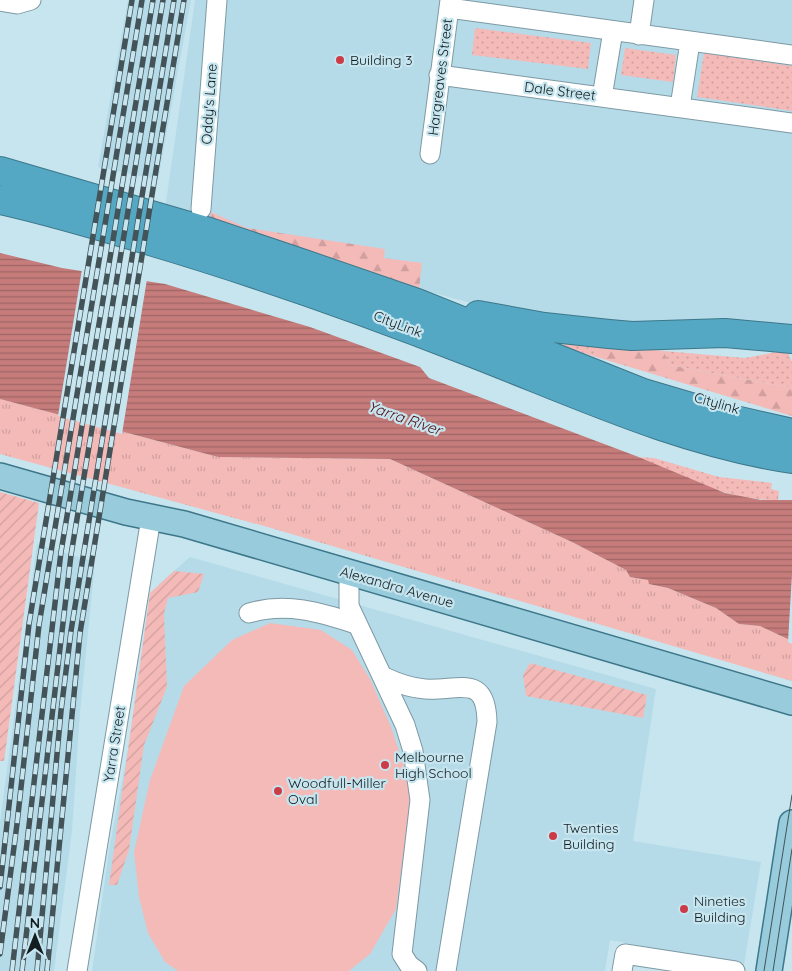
<svg xmlns="http://www.w3.org/2000/svg" width="792" height="971" font-family="Quicksand,sans-serif">
  <defs>
    <pattern id="grass-dots" width="8" height="8" patternUnits="userSpaceOnUse" patternTransform="scale(1.25)"><rect width="8" height="8" fill="#f4bab8"/><path d="M2 2h.1M6 6h.1" fill="none" stroke="#d09f9e" stroke-width="1.8" stroke-linecap="round"/></pattern>
    <pattern id="forest-firs" width="22" height="20" patternUnits="userSpaceOnUse" patternTransform="scale(1.25)"><rect width="22" height="20" fill="#f4bab8"/><path d="M5 1l3.5 6h-7zM16 11l3.5 6h-7z" fill="#d09f9e"/></pattern>
    <pattern id="park-tufts" width="24" height="20" patternUnits="userSpaceOnUse" patternTransform="scale(1.25)"><rect width="24" height="20" fill="#f4bab8"/><path d="M3 7l-1-3M5 7V3M7 7l1-3M15 17l-1-3M17 17v-4M19 17l1-3" fill="none" stroke="#d09f9e"/></pattern>
    <pattern id="garden-furrows" width="10" height="10" patternUnits="userSpaceOnUse" patternTransform="scale(1.25)"><rect width="10" height="10" fill="#f4bab8"/><path d="M-1 1l2-2M0 10L10 0M9 11l2-2" fill="none" stroke="#d09f9e"/></pattern>
    <pattern id="water-rules" width="6" height="5" patternUnits="userSpaceOnUse" patternTransform="scale(1.25)"><rect width="6" height="5" fill="#c57c7b"/><path d="M0 2.5h6" fill="none" stroke="#9f6564"/></pattern>
  </defs>
  <rect width="100%" height="100%" fill="#c7e5ef"/>
  <!-- built -->
  <path fill="#b5dbe9" d="M128,0H191L158,180L98,167Z
    M195,0H792V330L609,328L511,314L419,289L209,221L165,209Z
    M37,544L95,562L80,713L72,831L54,971H0V822Z
    M190,557L656,689L633,841L761,862L744,965L610,940L605,971H92L109,850L159,584Z"/>
  <!-- grass -->
  <path fill="url(#grass-dots)" d="M475,28L591,43L588,69L472,55Z
    M625,48L676,55L673,82L621,75Z
    M704,53L792,66V111L697,97Z
    M565,341L599,344L593,356L563,346Z
    M787,350L792,362V388L669,365L664,351L745,358Z
    M637,457L654,458L719,477L772,483L771,489L779,491L778,500C728,501 682,476 637,457Z"/>
  <!-- forest -->
  <path fill="url(#forest-firs)" d="M211,212L247,228L385,249L384,258L422,263L419,289L209,221Z
    M599,344L664,351L669,365L792,388V416L593,356Z"/>
  <!-- park -->
  <path fill="url(#park-tufts)" d="M0,399L218,457L390,459L572,542L626,570L630,577L649,580V584L668,588L716,608L739,624L760,626L792,641V681L271,528L0,454Z"/>
  <!-- garden -->
  <path fill="url(#garden-furrows)" d="M0,492L39,503L4,761H0Z
    M174,571L204,574L198,592L168,598L164,614L167,687L144,745L129,850L117,885H109L150,593Z
    M530,663L647,695L643,718L526,696L523,675Z"/>
  <!-- pitch -->
  <path fill="#f4bab8" d="M270,623L321,630L352,650L370,679L391,727L408,778L410,801L396,909L370,954L349,971H178L165,962L148,933L139,897L134,852L150,780L184,686L232,640Z"/>
  <!-- water -->
  <path fill="url(#water-rules)" d="M0,253L62,268L165,284L310,327L420,367L429,378L636,456L725,493L761,500H792V641L760,626L739,624L716,608L668,588L649,584L648,580L630,577L626,570L572,542L390,459L218,457L0,399Z"/>
  <!-- pier -->
  <path fill="#c7e5ef" d="M82,269L147,279L122,434L58,416Z
    M792,574V644L788,642Z"/>
  <g fill="none" stroke-linecap="round" stroke-linejoin="round">
    <defs>
      <path id="minor" d="M0,1L17,4L31,0
        M449,8L792,55
        M639,35L644,0
        M439,75L792,123
        M602,97L613,31
        M680,107L690,42
        M430,154L450,0
        M201,209L217,0
        M349,574V606L405,725L413,751L420,800L402,954L409,965L417,971
        M249,613C286,602 320,612 356,624
        M384,677C397,683 410,688 425,689C459,691 486,673 487,722L446,971
        M77,971L151,518
        M622,971L625,954L735,971"/>
      <path id="major" d="M0,476L126,512L184,524L792,702
        M769,971L792,823"/>
      <path id="highway" d="M0,171L209,232L304,264L417,303L643,393L731,419L792,433
        M0,200C50,211 100,226 150,241C258,273 365,311 470,352C576,393 679,442 792,459
        M478,315L544,327L609,334L632,336L725,333L792,339"/>
    </defs>
    <!-- minor casing -->
    <use href="#minor" stroke="#7d99a3" stroke-width="21"/>
    <!-- major casing -->
    <use href="#major" stroke="#3d778a" stroke-width="28"/>
    <!-- highway casing -->
    <use href="#highway" stroke="#3d778a" stroke-width="30"/>
    <!-- minor -->
    <use href="#minor" stroke="#fff" stroke-width="19"/>
    <!-- major -->
    <use href="#major" stroke="#98cbdb" stroke-width="25"/>
    <!-- highway -->
    <use href="#highway" stroke="#54a8c3" stroke-width="28"/>
    <!-- tram -->
    <path stroke="#435358" stroke-width="1" d="M764,971L792,795
      M773,971L792,849"/>
    <defs>
      <path id="rail" d="M0,887L29,624L132,0
        M0,954L17,824L39,625L142,0
        M12,971L61,552L153,0
        M22,971L71,555L163,0
        M37,971L61,711L71,631L174,0
        M47,971L80,633L184,0"/>
    </defs>
    <!-- rail casing -->
    <use href="#rail" stroke="#435358" stroke-width="5.5"/>
    <!-- rail -->
    <use href="#rail" stroke="#c7e5ef" stroke-width="4" stroke-dasharray="11" stroke-linecap="butt"/>
  </g>
  <!-- markers -->
  <g fill="#cc3c47" stroke="#c7e5ef" stroke-width="2">
    <circle cx="340" cy="60" r="5"/>
    <circle cx="385" cy="765" r="5"/>
    <circle cx="278" cy="791" r="5"/>
    <circle cx="553" cy="836" r="5"/>
    <circle cx="684" cy="909" r="5"/>
  </g>
  <g text-anchor="middle" dominant-baseline="central" stroke-width="4.5" stroke-linejoin="round" paint-order="stroke">
    <!-- poi labels -->
    <g font-size="14" fill="#121d20" stroke="#c7e5ef" text-anchor="start">
      <text x="350" y="60">Building 3</text>
      <text x="395" y="757">Melbourne<tspan x="395" dy="16">High School</tspan></text>
      <text x="288" y="783">Woodfull-Miller<tspan x="288" dy="16">Oval</tspan></text>
      <text x="563" y="828">Twenties<tspan x="563" dy="16">Building</tspan></text>
      <text x="694" y="901">Nineties<tspan x="694" dy="16">Building</tspan></text>
    </g>
    <!-- street labels -->
    <g font-size="14" fill="#121d20" stroke="#c7e5ef">
      <text transform="translate(440 77) rotate(-83)">Hargreaves Street</text>
      <text transform="translate(560 91) rotate(7)">Dale Street</text>
      <text transform="translate(209 104) rotate(-86)">Oddy's Lane</text>
      <text transform="translate(398 324) rotate(21)">CityLink</text>
      <text transform="translate(717 403) rotate(16)">Citylink</text>
      <text transform="translate(397 587) rotate(16)">Alexandra Avenue</text>
      <text transform="translate(114 744) rotate(-81)">Yarra Street</text>
    </g>
    <!-- water labels -->
    <g font-size="15" font-style="italic" fill="#500e14" stroke="#c7e5ef">
      <text transform="translate(405 418) rotate(19)">Yarra River</text>
    </g>
  </g>
  <!-- north arrow -->
  <g transform="translate(35 936)" stroke="#c7e5ef" stroke-width="4" paint-order="stroke">
  <path d="M0-4L9 19L0 12L-9 19Z" fill="#121d20"/>
  <text y="-8" font-size="14" font-weight="bold" text-anchor="middle" fill="#121d20">N</text>
  </g>
</svg>
